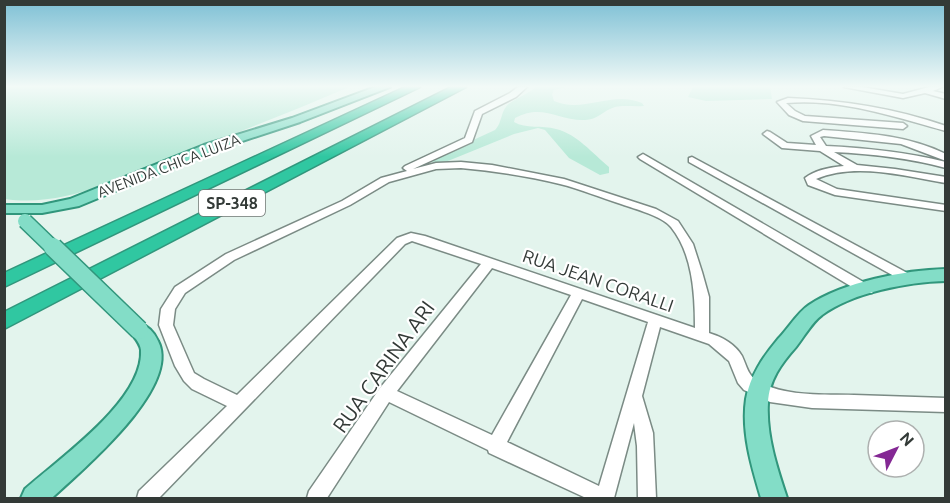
<svg xmlns="http://www.w3.org/2000/svg" width="950" height="503" viewBox="0 0 950 503" font-family="Ubuntu,sans-serif">
<rect width="100%" height="100%" fill="#e3f4ed"/>
<g fill="#b7e9d7">
<path d="M4,87H349C293,111 237,133 180,155C124,176 65,208 5,199Z"/>
<path d="M536,87H566L554,90L552,94L554,101C583,114 612,90 642,103L644,106C634,107 624,105 615,107C604,110 597,120 585,120C558,121 543,103 515,118L514,122C526,129 542,125 556,129C577,134 592,153 609,167V173L600,175L569,158L545,130L538,128L514,134L443,163H433L432,159L495,130C503,122 500,110 510,103C518,97 528,94 536,87Z"/>
<polygon points="693,87 770,87 772,99 706,101 688,97"/>
</g>
<g fill="none" stroke-linecap="round" stroke-linejoin="round">
<defs>
<g id="minor">
<path d="M518,87H527L516,97L482,114L472,142L413,169L436,163L461,162L492,165L564,179L656,209L678,221L693,244L702,272L709,297V333C722,337 735,344 742,356C747,367 748,376 759,382C787,397 823,394 854,395C884,396 915,397 946,398V412L812,408L770,402L744,390L738,383L729,361L709,344L660,327L642,396L653,433L656,498H638L637,446L634,423L614,498H586L489,453L488,450L389,402L327,498H307L309,491L380,388L481,264L412,241L405,244L159,498H137L139,491L227,406L192,389L184,381L175,366L159,325L161,309L175,287L226,254L342,201L381,178L407,171L403,168L405,166L465,138L475,111L510,93ZM461,168C494,171 528,176 560,184C581,189 601,198 621,204C635,209 662,216 671,227C693,254 695,295 695,328L425,236L411,233L397,238L237,395L204,379L194,373L190,364L173,325L175,309L185,293L234,260L350,205L389,182L436,169ZM492,268L571,295L492,435L397,391ZM582,299L648,322L599,486L507,442Z"/>
<polygon points="844,87 862,87 903,94 929,87 942,87 933,91 946,94 946,99 925,93 903,98"/>
<path d="M788,98C842,100 894,108 946,126V131C895,117 840,98 786,103L795,111L805,116L903,123L907,126L903,129L803,121L789,115L777,102Z"/>
<path d="M823,130C865,133 907,135 946,154V161L901,144L824,136L820,137L826,146C866,148 906,152 946,162V168C909,158 872,154 834,152L857,165L895,169L946,177V183C904,176 855,162 816,179L837,189L946,205V211L835,195L808,185L805,178C815,170 831,167 844,166L820,151L782,148L763,134L767,131L770,132L787,143L816,145L811,136Z"/>
<polygon points="643,154 872,287 874,290 872,293 862,293 640,159 638,157"/>
<polygon points="692,157 911,275 913,278 907,282 903,281 689,162 689,158"/>
</g>
<g id="major">
<polygon points="375,87 390,87 300,122 212,151 79,206 42,213 4,213 4,205 42,205 70,199 204,145 292,118"/>
<path d="M946,269V281C908,282 853,292 822,315C812,322 804,337 796,347C781,364 769,380 768,403C766,435 777,468 787,498H761C752,468 741,432 746,399C750,376 763,357 778,339C788,329 797,313 809,305C843,282 905,270 946,269Z"/>
<path d="M139,323C148,326 154,332 158,341C182,387 82,470 52,498H21L25,489C60,458 144,400 141,350C140,342 133,336 129,330L132,325Z"/>
</g>
<g id="highway">
<polygon points="405,87 420,87 4,287 4,273"/>
<polygon points="451,87 466,87 4,329 4,312"/>
</g>
</defs>
<use href="#minor" stroke="#7b8b85" stroke-width="3"/>
<use href="#major" stroke="#31967c" stroke-width="4"/>
<use href="#highway" stroke="#31967c" stroke-width="3"/>
<use href="#minor" fill="#fff" fill-rule="evenodd"/>
<use href="#major" fill="#83ddc7" fill-rule="evenodd"/>
<use href="#highway" fill="#30c7a1" fill-rule="evenodd"/>
<defs>
<polyline id="major-bridge-far1" points="25,221 54,249"/>
<polyline id="major-bridge" points="53,247 139,330"/>
</defs>
<use href="#major-bridge-far1" stroke="#31967c" stroke-width="17" stroke-linecap="butt"/>
<use href="#major-bridge" stroke="#31967c" stroke-width="21" stroke-linecap="butt"/>
<use href="#major-bridge-far1" stroke="#83ddc7" stroke-width="14"/>
<use href="#major-bridge" stroke="#83ddc7" stroke-width="18"/>
</g>
<linearGradient id="sky" x2="0" y2="1"><stop stop-color="#7ec0d5"/><stop offset="0.55" stop-color="#f2faf7"/><stop offset="1" stop-color="#f2faf7" stop-opacity="0"/></linearGradient>
<rect width="950" height="157" fill="url(#sky)"/>
<g text-anchor="middle" stroke-width="4.5" stroke-linejoin="round" paint-order="stroke">
<g font-size="15" fill="#333a37" stroke="#fff">
<text transform="translate(169 166) rotate(-21)" y="5">AVENIDA CHICA LUIZA</text>
</g>
<rect fill="#fff" stroke="#707573" stroke-width="1.5" x="199" y="190" width="66" height="26" rx="4.5"/>
<g font-size="16" font-weight="bold" fill="#333a37">
<text x="232" y="209">SP-348</text>
</g>
<g font-size="18" fill="#333a37" stroke="#fff">
<text transform="translate(598 281) rotate(19)" y="6">RUA JEAN CORALLI</text>
</g>
<g font-size="21" fill="#333a37" stroke="#fff">
<text transform="translate(384 367) rotate(-54)" y="7">RUA CARINA ARI</text>
</g>
</g>
<rect width="950" height="503" fill="none" stroke="#333a37" stroke-width="12"/>
<g transform="translate(896 449) rotate(48)"><circle r="28" fill="#ffffff" stroke="#adb0af" stroke-width="1.5"/>
<path d="M0-4.5L10 22L0 15L-10 22Z" fill="#842894"/>
<text y="-9" font-size="16" font-weight="bold" text-anchor="middle" fill="#333a37">N</text>
</g>
</svg>
